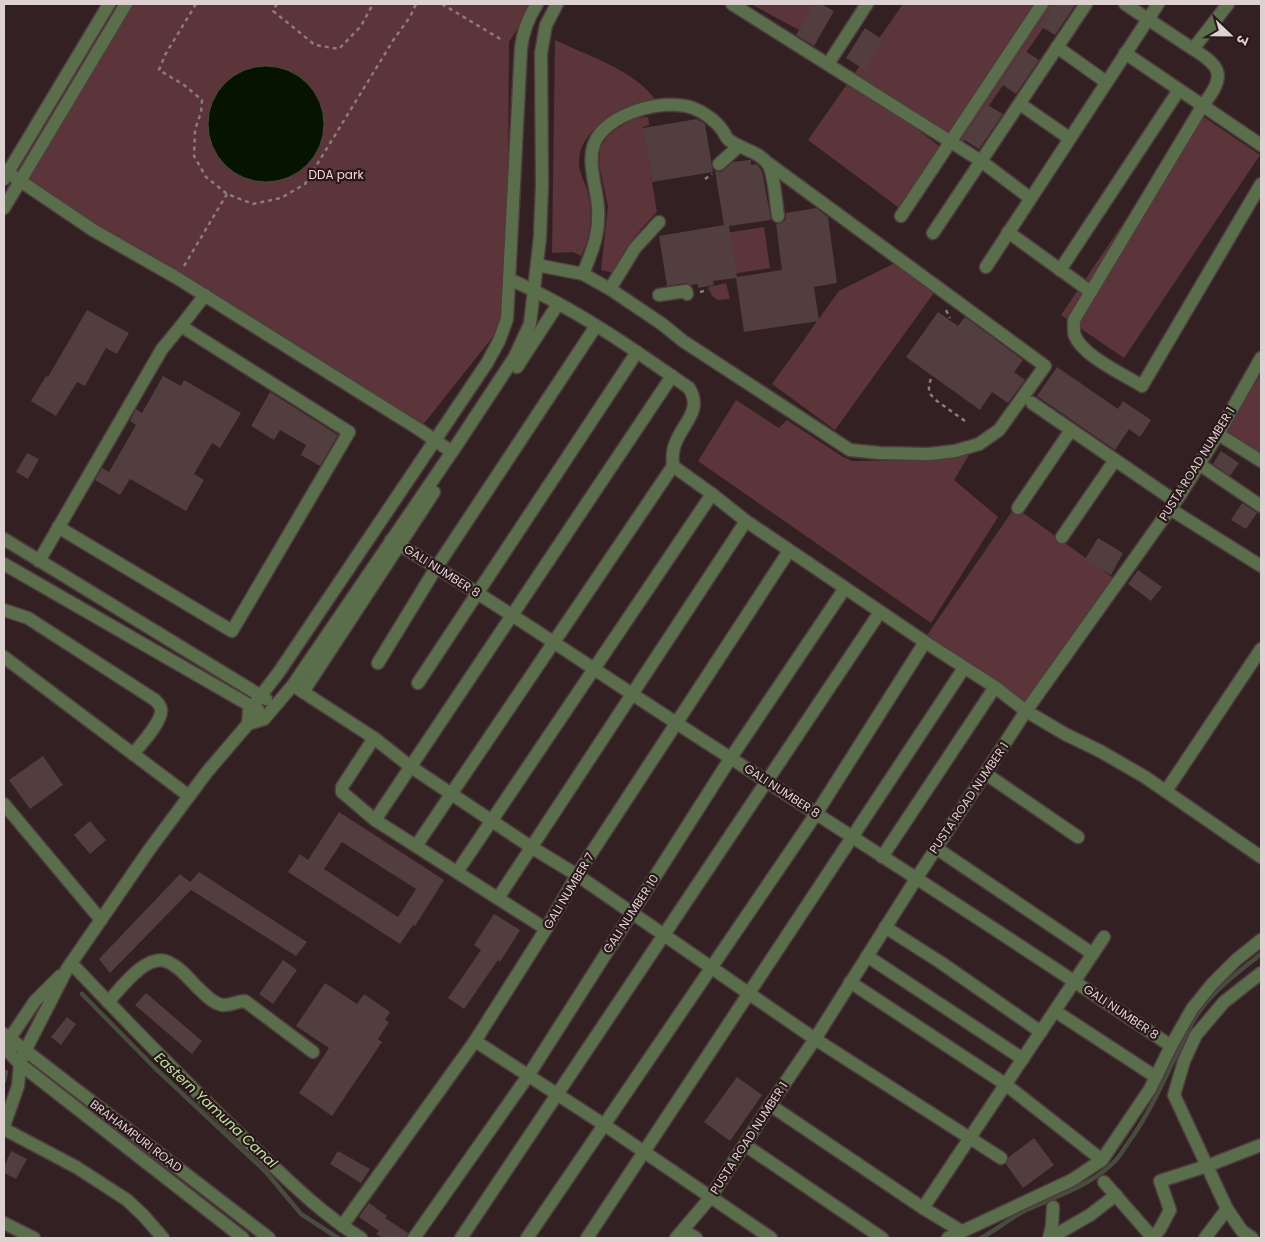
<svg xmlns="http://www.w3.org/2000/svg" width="1265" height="1242" viewBox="0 0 1265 1242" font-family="Poppins,'Noto Sans Devanagari',sans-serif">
<rect width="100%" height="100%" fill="#332022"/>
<g fill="#5b3539">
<polygon points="119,4 534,4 509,42 507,319 422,426 14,180"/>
<polygon points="751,4 815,4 799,30"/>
<polygon points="903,4 1060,4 960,147 858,84 943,149 902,210 808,140"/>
<path d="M555,40C586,55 637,71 656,101C646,102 635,104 626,108C602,119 573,141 580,171C582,178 586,185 588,193C593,214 591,237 581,256L573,252L552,253Z"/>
<polygon points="1198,113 1260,155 1124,358 1061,315"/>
<path d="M648,117L649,125L643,127L657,212C642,228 619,252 614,273L601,270L608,206L599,165L600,148L608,136L615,130L635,118Z"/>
<polygon points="764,227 770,268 732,274 726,233"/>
<polygon points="897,262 936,290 835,430 772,384 839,291"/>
<polygon points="726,283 730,299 718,300 712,296 708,287"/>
<polygon points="1261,375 1261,459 1223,432"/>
<polygon points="736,400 779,428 787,420 843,457 853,461 928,460 970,453 954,480 998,517 931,623 698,461"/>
<polygon points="1015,507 1119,582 1023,710 923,641"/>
</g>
<circle fill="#061300" stroke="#474c3f" cx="266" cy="124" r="58"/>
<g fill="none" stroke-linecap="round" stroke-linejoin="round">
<g stroke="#474c3f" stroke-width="4.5">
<polyline points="82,994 155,1068 266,1172 301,1214 338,1238"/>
<polyline points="4,1081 6,1072"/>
<path d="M981,1238C995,1231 1008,1220 1022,1212C1053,1197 1090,1187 1115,1161C1120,1156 1124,1149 1128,1143C1155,1106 1171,1063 1192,1023C1208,994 1236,974 1261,954"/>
</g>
</g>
<g fill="#523e3f" fill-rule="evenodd">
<polygon points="814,4 821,4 834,11 814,46 796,35"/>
<polygon points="1054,4 1076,4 1055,35 1040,26"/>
<polygon points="865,28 883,40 865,70 846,58"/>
<polygon points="1023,50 1039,60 1016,94 1000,83"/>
<polygon points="986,104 1003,114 979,149 963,139"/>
<polygon points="697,119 705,124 713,172 652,182 643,128"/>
<polygon points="749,160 751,160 751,165 757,164 762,171 771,220 729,226 737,277 782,270 776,224 783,222 786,219 786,213 816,208 828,217 837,283 814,287 819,321 744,332 736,278 713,281 714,285 698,288 698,284 691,285 685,283 667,286 659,236 724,225 715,171 721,172 733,162"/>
<polygon points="87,310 129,333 117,354 106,348 85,386 77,382 56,416 31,401 46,376 48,377"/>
<polygon points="938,312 958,326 965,317 1023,360 1014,372 1025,380 1008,403 992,392 980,410 906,357"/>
<polygon points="1057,367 1118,409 1123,401 1151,420 1140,437 1129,429 1115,450 1037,396"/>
<polygon points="163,376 181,386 184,380 241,413 220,448 212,443 194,474 204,480 186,511 130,479 120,495 95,480 102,468 109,472 136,425 130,421 136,409 142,413"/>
<polygon points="270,392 338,435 320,466 301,455 306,445 280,430 274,440 251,426"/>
<polygon points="1221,451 1239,463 1230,476 1213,464"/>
<polygon points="27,453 39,459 28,479 16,472"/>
<polygon points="1242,503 1257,513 1246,529 1231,520"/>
<polygon points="1098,538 1123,553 1111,575 1085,559"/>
<polygon points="1138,570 1162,587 1151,601 1128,584"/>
<polygon points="43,756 63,785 30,809 9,780"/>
<path d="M339,812L444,880L415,926L413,925L400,944L288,872L300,854L308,860ZM342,842L416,889L398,917L324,869Z"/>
<polygon points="90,821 106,840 90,854 74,835"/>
<polygon points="199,872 307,942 296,956 191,890 110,973 99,959 180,874 190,882"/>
<polygon points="494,914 520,930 500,962 498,960 464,1009 448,998 481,950 474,945"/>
<polygon points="283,960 297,970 273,1004 259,994"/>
<polygon points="325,983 357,1004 364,994 390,1012 385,1020 389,1022 378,1039 382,1042 332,1116 299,1093 329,1048 296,1026"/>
<polygon points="146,993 202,1041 192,1054 135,1005"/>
<polygon points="67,1017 76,1024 61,1045 51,1037"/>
<polygon points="737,1077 762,1095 730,1141 704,1122"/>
<polygon points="1034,1138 1054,1165 1023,1188 1006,1164 1009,1157"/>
<polygon points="11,1151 27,1159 16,1179 4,1173 4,1167"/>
<polygon points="338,1151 370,1169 361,1183 330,1164"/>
<polygon points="369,1203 387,1216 385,1218 408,1233 406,1238 383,1238 376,1234 379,1231 359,1217"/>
</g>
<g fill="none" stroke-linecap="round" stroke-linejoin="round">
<defs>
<g id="minor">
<polyline points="732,4 981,161 1030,198"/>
<polyline points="1125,4 1193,49 1228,4"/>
<polyline points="1057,47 1106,82"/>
<path d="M1193,49C1222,67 1226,76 1203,105L1074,320C1074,325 1073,331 1075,336C1083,356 1123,374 1142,386L1261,184"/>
<polyline points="1125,53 1261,145"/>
<polyline points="828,64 867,4"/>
<polyline points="1020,104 1069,138"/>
<polyline points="719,164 739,146"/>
<polyline points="4,170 93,230 177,278 420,430 452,452"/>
<polyline points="4,179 109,4"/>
<polyline points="4,208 126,4"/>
<polyline points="901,216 1042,4"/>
<polyline points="1008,232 1091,292"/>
<polyline points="933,233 1086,4"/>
<polyline points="537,265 583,274 610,289 662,324 683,341 850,450 880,453 929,454 955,451 979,444 999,430 1045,366 768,163"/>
<polyline points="986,267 1158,4"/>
<polyline points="1060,270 1179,90"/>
<path d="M583,274C592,251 600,234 598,208C597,188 587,164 594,144C605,114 664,97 693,108C704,112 716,121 723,131C725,134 726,138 729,140C740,149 759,151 768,164C774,173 776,203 778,216"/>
<path d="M509,279C573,307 632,348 689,388C703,410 683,423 676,442C672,450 672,457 673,466L712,494L746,521L925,642L995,687L1026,711L1065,734L1100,751L1145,777L1261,857"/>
<polyline points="610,289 635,248 659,222"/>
<polyline points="659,295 686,291 687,294"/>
<polyline points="181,326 205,295"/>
<polyline points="517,367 558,304"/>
<polyline points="1032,403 1175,501"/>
<polyline points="1218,434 1261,461"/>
<polyline points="1199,464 1261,506"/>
<polyline points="1018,508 1071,430"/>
<polyline points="1170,509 1261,566"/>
<polyline points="1062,537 1115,460"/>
<polyline points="4,539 266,699"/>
<path d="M391,540C506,608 616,685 729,757C876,853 1025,947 1171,1046"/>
<polyline points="39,561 162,349 181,326 349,432 232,631 58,527"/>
<polyline points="4,564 258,710"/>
<path d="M4,610L28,618L155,700C158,703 161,706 161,710C162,722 141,744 133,754"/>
<polyline points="4,657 189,796"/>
<polyline points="378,663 436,568 596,326"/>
<polyline points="418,683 637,352"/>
<polyline points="297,688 374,738 342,787 342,792 375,820 546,929"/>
<polyline points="303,692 434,492"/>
<path d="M248,724L249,711L279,672L487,363L499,341L507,319L521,48C523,31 528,18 537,4"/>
<polyline points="374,738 411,767 531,847 577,875 815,1039 1001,1158"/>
<polyline points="986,774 1078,837"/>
<polyline points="1166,791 1261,649"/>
<polyline points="4,804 101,920"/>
<polyline points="375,820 672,376"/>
<polyline points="416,846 673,466"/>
<polyline points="936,848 1093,954"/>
<polyline points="882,857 995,687"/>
<polyline points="457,872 712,494"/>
<polyline points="498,898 746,521"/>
<polyline points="885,927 940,962 1041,1032"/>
<polyline points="867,956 1023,1059"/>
<path d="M71,963C130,1025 189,1086 251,1145C286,1178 320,1213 361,1238"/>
<polyline points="850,982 1005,1084 1102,1160"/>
<path d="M108,1002C121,988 147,952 168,962C180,967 189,979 197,987C205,994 212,1003 222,1005C231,1006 237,1001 245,1001L313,1052"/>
<polyline points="1055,1011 1156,1077"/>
<polyline points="4,1034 269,1238"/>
<polyline points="475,1041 603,1124 771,1238"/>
<polyline points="6,1044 35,1001 60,976"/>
<polyline points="4,1047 20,1064 243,1238"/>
<polyline points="770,1105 923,1208 961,1231"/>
<polyline points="4,1126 18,1086 20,1064 25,1051 67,969 149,850 207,772 248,724 264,719 293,685 458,443 514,358 530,324 540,237 542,185 541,53 546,25 557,4"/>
<polyline points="4,1129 76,1167 127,1200 143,1215 163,1238"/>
<polyline points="745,1145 882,1238"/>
<polyline points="1104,1182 1153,1238"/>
<polyline points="923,1208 1104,937"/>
<polyline points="4,1223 34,1238"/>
<polyline points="342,1226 475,1041 546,929 577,875 789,551"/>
<polyline points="683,1230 696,1238"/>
<polyline points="414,1238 528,1076 730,759 845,588"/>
<polyline points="461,1238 880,612"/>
<polyline points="527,1238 816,814 925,642"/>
<polyline points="587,1238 964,668"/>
<polyline points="676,1238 710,1198 770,1105 815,1039 916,879 1026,711 1180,495 1218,434 1261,358"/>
<polyline points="948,1238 1072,1180 1102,1160 1150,1089 1171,1046 1192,1009 1213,983 1236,960 1261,940"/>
<polyline points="1049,1238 1052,1226 1053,1207"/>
<polyline points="1050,1238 1090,1215 1116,1195"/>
<polyline points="1152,1238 1160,1229 1170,1210 1160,1181 1207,1166 1261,1145"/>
<polyline points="1205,1238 1227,1209"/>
<polyline points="1252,1238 1242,1231 1227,1209 1174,1095 1184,1061 1196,1035 1224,1002 1261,973"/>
</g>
</defs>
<use href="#minor" stroke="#4e3c3e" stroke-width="15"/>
<g stroke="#8b7b7c" stroke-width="2.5" stroke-dasharray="4 4" stroke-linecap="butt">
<polyline points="196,4 165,55 159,70 184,85 202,100 201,112 195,130 194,156 206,177 227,194 253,204 281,198 305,184 394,39 410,17 416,4"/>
<polyline points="277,4 273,11 315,45 339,49 361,26 373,4"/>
<polyline points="442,4 502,40"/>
<polyline points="705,179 712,174"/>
<polyline points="184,266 227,194"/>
<polyline points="700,292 708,290"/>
<polyline points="946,310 950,318"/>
<polyline points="931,379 929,384 929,393 937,401 965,421"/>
</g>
<use href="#minor" stroke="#5a6e4c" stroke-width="12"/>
</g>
<g text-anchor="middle" stroke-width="4.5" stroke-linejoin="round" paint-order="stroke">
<g font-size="12" fill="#f8d5d8" stroke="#291719">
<text x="336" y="179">DDA park</text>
</g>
<g font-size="12" fill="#ded1d2" stroke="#291719">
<text transform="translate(1197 464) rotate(-58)" y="4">PUSTA ROAD NUMBER 1</text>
<text transform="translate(442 571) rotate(32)" y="4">GALI NUMBER 8</text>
<text transform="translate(782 791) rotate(33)" y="4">GALI NUMBER 8</text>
<text transform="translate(969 798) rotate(-56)" y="4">PUSTA ROAD NUMBER 1</text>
<text transform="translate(569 891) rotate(-59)" y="4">GALI NUMBER 7</text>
<text transform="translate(631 914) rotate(-57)" y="4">GALI NUMBER 10</text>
<text transform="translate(1121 1012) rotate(34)" y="4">GALI NUMBER 8</text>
<text transform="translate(136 1136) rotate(37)" y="4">BRAHAMPURI ROAD</text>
<text transform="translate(749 1138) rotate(-57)" y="4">PUSTA ROAD NUMBER 1</text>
</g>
<g font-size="14" font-style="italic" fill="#bde4a1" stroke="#291719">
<text transform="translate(216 1110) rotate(43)" y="5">Eastern Yamuna Canal</text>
</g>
</g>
<rect width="1265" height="1242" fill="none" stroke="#ded1d2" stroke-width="10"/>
<g transform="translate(1230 35) rotate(112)" stroke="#291719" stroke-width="4" paint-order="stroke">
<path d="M0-4L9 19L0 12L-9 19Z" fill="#ded1d2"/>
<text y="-8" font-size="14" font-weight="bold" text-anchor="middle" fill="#ded1d2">उ</text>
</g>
</svg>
